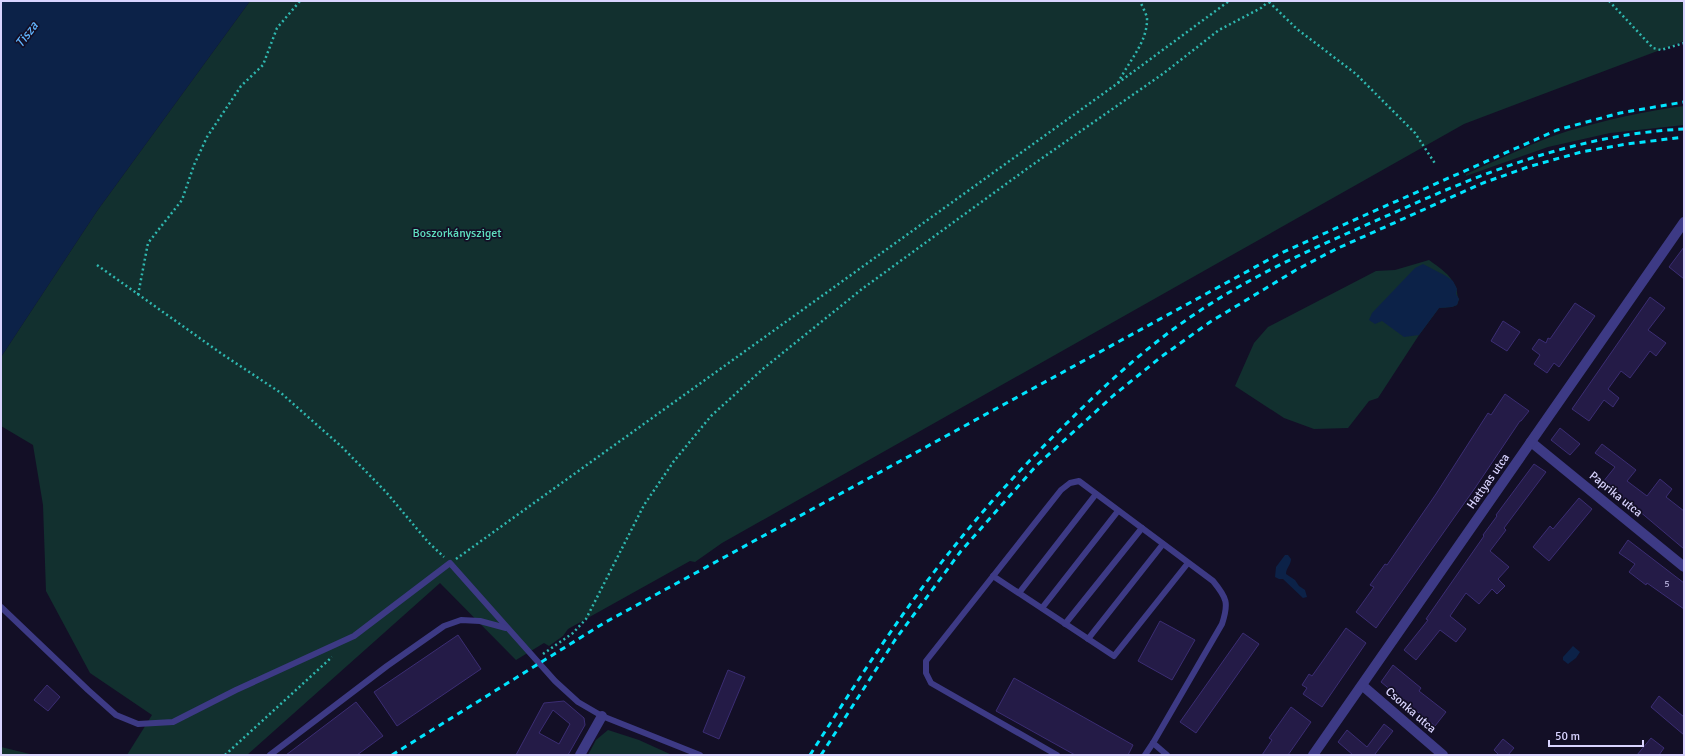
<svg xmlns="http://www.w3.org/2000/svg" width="1685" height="756" viewBox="0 0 1685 756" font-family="Signika,sans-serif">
<rect width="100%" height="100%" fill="#130f26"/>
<g fill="#12302f">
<polygon points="250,1 1684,1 1684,41 1464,124 722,543 695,562 690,561 568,629 563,636 549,646 544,643 516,660 440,583 247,755 127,755 152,715 90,673 46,591 43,505 33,445 1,426 1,357 97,211"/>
<path d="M1684,106V125L1610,133L1548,147L1466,176V174C1500,159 1533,142 1568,131C1606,120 1645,111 1684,106Z"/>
<path d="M1429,260C1440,268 1450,274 1456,287C1458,291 1456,294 1459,299L1457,305L1452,307L1439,308L1419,335L1378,398L1369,401L1348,428L1314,429L1284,418L1235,386L1254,343L1268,327L1376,271L1395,270Z"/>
<polygon points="608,730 639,740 672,755 588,755 596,740"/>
<polygon points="1,747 34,755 1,755"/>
</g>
<g fill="#0c2248">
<polygon points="1,1 250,1 97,211 1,357"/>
<polygon points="1423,264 1446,276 1453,281 1457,289 1456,294 1459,299 1457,305 1452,307 1439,308 1419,335 1404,337 1382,321 1375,324 1369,320 1372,313 1415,268"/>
<path d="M1285,555H1288L1291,559C1291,565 1286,568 1286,574L1295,580L1299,586L1305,590L1307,597L1303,598L1283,579H1279L1275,577L1276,567Z"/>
<polygon points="1573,646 1580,652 1576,658 1568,664 1563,660 1563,657"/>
</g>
<g fill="#241b47" stroke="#3b2d73" fill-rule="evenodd">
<polygon points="1684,247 1684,279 1669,267"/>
<polygon points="1650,297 1665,308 1648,330 1666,343 1656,356 1650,351 1630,378 1621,371 1608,389 1619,398 1613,407 1604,400 1589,421 1572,409"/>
<polygon points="1575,303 1595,316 1559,367 1554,363 1547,373 1534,364 1540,355 1532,349 1539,339 1546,343 1548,338 1550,339"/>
<polygon points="1503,321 1520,332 1507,351 1491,341"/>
<polygon points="1505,394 1529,411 1521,421 1520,421 1475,488 1376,628 1356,612 1374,587 1370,585 1385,564 1387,565 1436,494 1488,413 1491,415"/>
<polygon points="1560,428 1580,444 1570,455 1551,440"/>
<polygon points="1602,444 1636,470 1627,481 1647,496 1660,479 1672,489 1666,497 1684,511 1684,549 1632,505 1603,482 1615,467 1595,453"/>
<polygon points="1534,464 1546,472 1504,528 1506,530 1490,551 1509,567 1498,579 1505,586 1497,594 1492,589 1479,604 1466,593 1450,616 1466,629 1456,642 1440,630 1416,660 1404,650 1428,620 1426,619 1484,536 1483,535 1497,516 1496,515"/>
<polygon points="1579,498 1592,509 1549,561 1533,547 1550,526 1553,529"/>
<polygon points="1628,540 1684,583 1684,609 1647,583 1646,585 1629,572 1635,564 1619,553"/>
<polygon points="1160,621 1195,640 1172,680 1138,661"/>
<polygon points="1346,628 1366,643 1322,707 1303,694 1307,688 1302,685 1309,674 1312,676"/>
<polygon points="1243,633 1259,644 1196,733 1180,722"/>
<polygon points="458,635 481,669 397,726 374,692"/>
<polygon points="1393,665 1421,688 1419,691 1446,712 1435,726 1381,682"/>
<polygon points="728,670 745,677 719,739 703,732"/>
<polygon points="1014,678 1133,745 1128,755 1075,755 996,711"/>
<polygon points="47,685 60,697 48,711 34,700"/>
<polygon points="1659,696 1684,717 1684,735 1651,707"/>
<path d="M564,701L584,718L585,725L568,755H516L544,703ZM553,710L570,724L559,744L539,733Z"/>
<polygon points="356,702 383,736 357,755 286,755"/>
<polygon points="1291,707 1311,722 1288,755 1262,755 1272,740 1269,738"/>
<polygon points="1384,724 1393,731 1375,754 1377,755 1353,755 1338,742 1347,730 1367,747"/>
<polygon points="1651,738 1664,748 1659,755 1637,755"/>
<polygon points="1503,739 1514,748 1508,755 1499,755 1494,750"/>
</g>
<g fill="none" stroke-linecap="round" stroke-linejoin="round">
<g stroke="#2fb8b0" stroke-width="2.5" stroke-dasharray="2 3" stroke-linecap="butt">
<polyline points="1609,1 1653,48 1661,50 1684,43"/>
<polyline points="1269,2 1297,29 1356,74 1415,133 1436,165"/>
<path d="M1118,83C1128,62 1148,42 1147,18C1146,13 1142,6 1140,1"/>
<polyline points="97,265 222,354 281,393 342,447 386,492 428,542 444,557"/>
<polyline points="138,295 148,243 182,200 194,165 207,137 241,86 263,65 277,28 300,1"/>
<polyline points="456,559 1118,83 1229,1"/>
<polyline points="543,654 573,633 586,619 644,505 674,461 711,416 764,368 862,289 1028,168 1164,73 1219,30 1261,8 1269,1"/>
<polyline points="225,755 332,657"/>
</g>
<g stroke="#3d3a85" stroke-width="6">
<polyline points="993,576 1114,656 1188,563"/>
<polyline points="1019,593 1096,494"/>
<polyline points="1,607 88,690 116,715 138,724 173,722 236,690 354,636 450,563 555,681 578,702 602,716 700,755"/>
<polyline points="1042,608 1118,511"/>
<polyline points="1065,624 1142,528"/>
<polyline points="1088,639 1163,544"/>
<polyline points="270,755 387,666 444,626 461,620 480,621 506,628"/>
<path d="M1057,755L931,683L926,673V661L1061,490L1070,483L1079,481L1213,581C1227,598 1229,603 1222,624L1153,743L1167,755"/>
<polyline points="1145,755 1153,743"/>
</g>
<g stroke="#3d3a85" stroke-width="10">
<polyline points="1531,442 1684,567"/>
<polyline points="1363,686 1443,755"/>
<polyline points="580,755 602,716"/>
<polyline points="1313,755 1684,222"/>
</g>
<g stroke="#00e5ff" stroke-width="3" stroke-dasharray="6 5" stroke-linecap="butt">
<polyline points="392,755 604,623 1279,254 1363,216 1557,130 1620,113 1684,102"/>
<path d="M810,755C856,683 903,609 957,543C992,499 1031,458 1071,419C1109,381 1150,344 1195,314C1258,271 1330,241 1400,210C1491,169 1583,134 1684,129"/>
<polyline points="821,755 895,640 961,551 1036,466 1114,395 1161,357 1210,322 1296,270 1336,249 1483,183 1528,167 1581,152 1627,144 1684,137"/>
</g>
</g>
<g text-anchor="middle" stroke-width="3.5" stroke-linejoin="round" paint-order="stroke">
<g font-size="10" fill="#aca6d1">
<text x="1667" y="587">5</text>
</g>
<g font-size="12" fill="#5fe0c0" stroke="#130f26">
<text x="457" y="237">Boszorkánysziget</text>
</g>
<g font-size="12" fill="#d9d4ff" stroke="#130f26">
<text transform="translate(1488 481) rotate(-55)" y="4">Hattyas utca</text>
<text transform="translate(1616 494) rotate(39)" y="4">Paprika utca</text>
<text transform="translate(1411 710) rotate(41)" y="4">Csonka utca</text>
</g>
<g font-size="13" font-style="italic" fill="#62b6ff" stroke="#130f26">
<text transform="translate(26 34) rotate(-53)" y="5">Tisza</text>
</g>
</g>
<rect width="1685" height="756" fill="none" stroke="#d9d4ff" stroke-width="4"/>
<path d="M1549 740v6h94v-6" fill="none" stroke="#d9d4ff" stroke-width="2"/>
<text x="1555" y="740" font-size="12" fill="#d9d4ff" stroke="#130f26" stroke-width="3" paint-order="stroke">50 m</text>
</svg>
